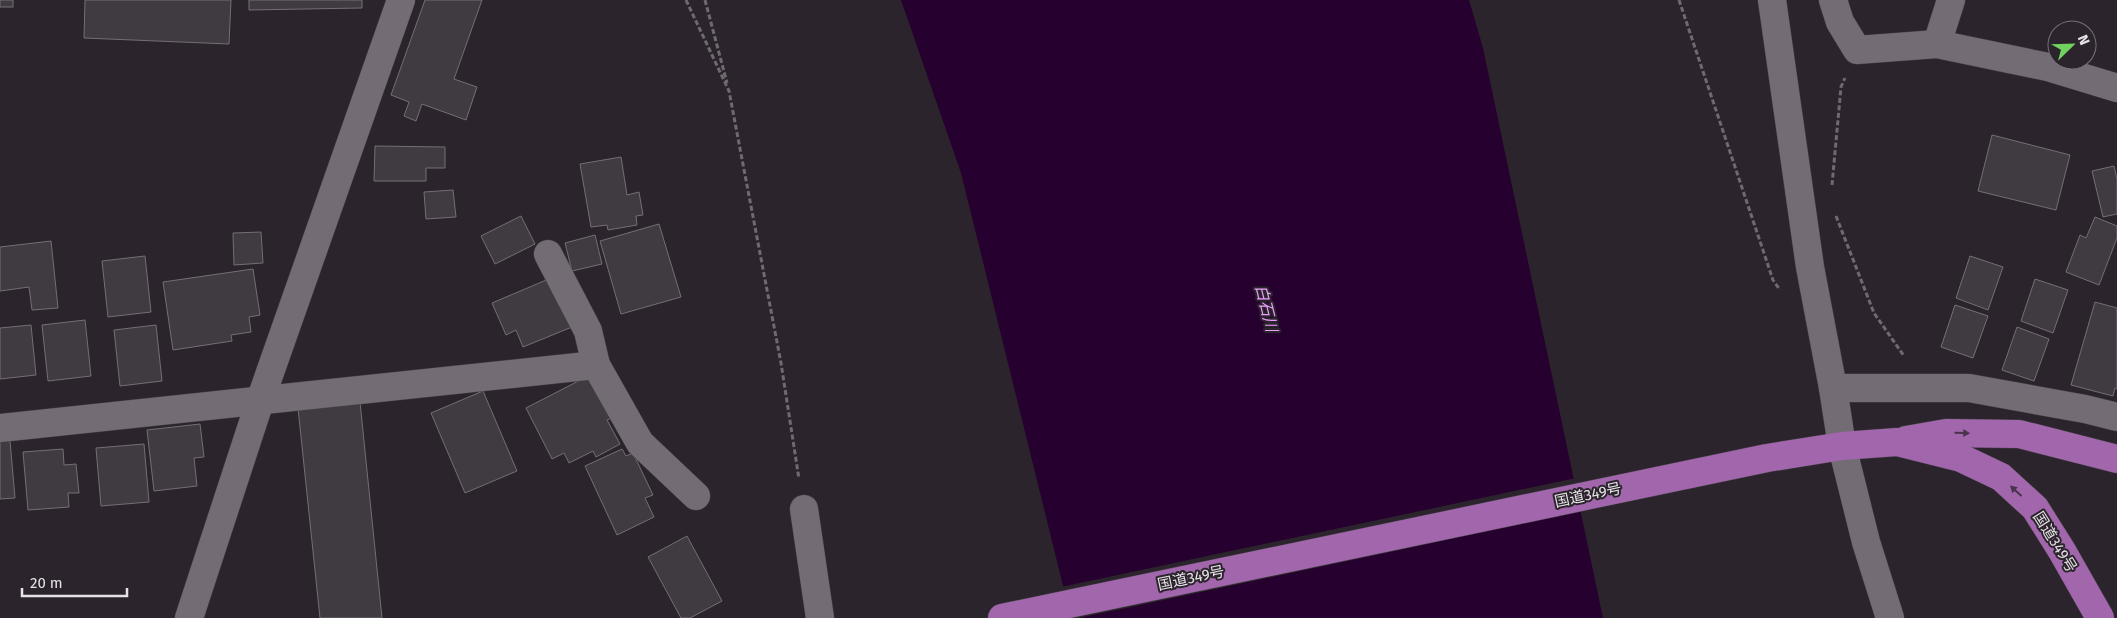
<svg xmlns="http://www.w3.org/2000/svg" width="2117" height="618" viewBox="0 0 2117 618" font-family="'Fira Sans','Noto Sans JP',sans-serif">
<rect width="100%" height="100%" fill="#2b242c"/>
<polygon fill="#26002e" points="901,0 1469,0 1483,48 1603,618 1071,618 961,173"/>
<polygon fill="#2b242c" points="1576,478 1583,511 1079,618 1068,618 1061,587"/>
<g fill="#403a41" stroke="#756e76">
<rect x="0" y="0" width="13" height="7"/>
<polygon points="85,0 231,0 229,44 84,38"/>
<polygon points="249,0 362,0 362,8 249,10"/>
<polygon points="425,0 482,0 454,79 477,87 466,120 422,104 416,121 404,116 409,102 391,95"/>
<polygon points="1992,135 2070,155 2056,210 1978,191"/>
<polygon points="375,146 445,147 445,168 426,168 426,181 374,181"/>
<polygon points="621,157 627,195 639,192 643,215 636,216 637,225 608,230 607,225 591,227 580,164"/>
<polygon points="2114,166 2117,179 2117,214 2103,217 2092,171"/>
<polygon points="453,190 456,217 426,219 424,192"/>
<polygon points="521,216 535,244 495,264 481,236"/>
<polygon points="2095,217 2117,226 2117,238 2099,285 2066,272 2080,235 2086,238"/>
<polygon points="659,224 681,297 621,314 600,241"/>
<polygon points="261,232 263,263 234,265 233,233"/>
<polygon points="595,235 602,264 572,271 565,243"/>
<polygon points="51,241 58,308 32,310 29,287 0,291 0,247"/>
<polygon points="145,256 151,312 108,317 102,261"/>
<polygon points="1970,256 2003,267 1988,310 1956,298"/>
<polygon points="253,269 260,315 249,317 251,332 231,335 232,341 173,350 163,282"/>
<polygon points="551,278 572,327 523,347 516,330 506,335 492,303"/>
<polygon points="2035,279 2068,290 2053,333 2021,321"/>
<polygon points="2095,302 2117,308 2117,389 2115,388 2113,396 2071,385"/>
<polygon points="1955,305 1988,316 1973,358 1941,347"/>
<polygon points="85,320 91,376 48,381 42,325"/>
<polygon points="31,325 36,375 0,379 0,328"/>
<polygon points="156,325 162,381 120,386 114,330"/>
<polygon points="2017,327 2049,339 2034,381 2002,370"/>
<polygon points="590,375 612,418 607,420 620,444 596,457 593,451 569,463 564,453 552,459 526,408"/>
<polygon points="483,391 517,471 465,493 431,413"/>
<polygon points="360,402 382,618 320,618 298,408"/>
<polygon points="200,424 204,457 194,458 197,486 154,491 147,430"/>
<polygon points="0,441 10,441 15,498 0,499"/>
<polygon points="144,444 149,502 101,506 96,448"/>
<polygon points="63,449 64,465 76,464 79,493 68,493 69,507 28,510 23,452"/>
<polygon points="622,449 626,456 633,453 653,495 645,498 654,517 617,535 585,466"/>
<polygon points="687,536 722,601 690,618 681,618 648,557"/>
</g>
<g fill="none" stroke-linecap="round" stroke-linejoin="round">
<defs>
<g id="minor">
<polyline points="1772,0 1810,267 1833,388 1842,446 1866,542 1890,618"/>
<polyline points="1833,0 1840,22 1857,50 1937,44 2048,67 2117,88"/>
<polyline points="1937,44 1951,0"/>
<polyline points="548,254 588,331 596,365"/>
<polyline points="1833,388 1969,388 2085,409 2117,417"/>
<polyline points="0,428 596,365 640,443 696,496"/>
<polyline points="804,509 820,618"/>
</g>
<polyline id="tertiary" points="189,618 260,401 401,0"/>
<g id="trunk">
<polyline points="1906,440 1946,433 2019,434 2117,459"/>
<polyline points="1002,618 1767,458 1842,446 1897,442 1961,458 2001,477 2035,508 2062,551 2100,618"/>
</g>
</defs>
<use href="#minor" stroke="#464147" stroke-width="29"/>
<use href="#tertiary" stroke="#464147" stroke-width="29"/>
<use href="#trunk" stroke="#464147" stroke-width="29"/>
<g stroke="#6f6970" stroke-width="3" stroke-dasharray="5 2.5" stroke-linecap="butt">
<polyline points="686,0 729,91 781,363 799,479"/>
<polyline points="705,0 727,83"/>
<polyline points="1679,0 1773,280 1780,290"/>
<polyline points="1832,185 1841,87 1845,78"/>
<polyline points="1836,216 1874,313 1904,356"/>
</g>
<use href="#minor" stroke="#746c75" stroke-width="28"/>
<use href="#tertiary" stroke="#746c75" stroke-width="28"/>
<use href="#trunk" stroke="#a266ad" stroke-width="28"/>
</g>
<defs><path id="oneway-solid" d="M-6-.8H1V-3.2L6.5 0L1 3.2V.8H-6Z" transform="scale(1.25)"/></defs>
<g fill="#49344c">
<use href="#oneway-solid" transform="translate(1962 433) rotate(1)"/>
<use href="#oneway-solid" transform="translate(2016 491) rotate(-138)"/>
</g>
<g text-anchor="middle" stroke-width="4" stroke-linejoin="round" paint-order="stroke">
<g font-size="15" fill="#e6e2e7" stroke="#2b242c">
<text transform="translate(1588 495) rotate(-12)" y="5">国道349号</text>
<text transform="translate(2055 542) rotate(58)" y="5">国道349号</text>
<text transform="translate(1191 578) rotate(-12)" y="5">国道349号</text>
</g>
<g font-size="16" font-style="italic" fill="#eb9efb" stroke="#2b242c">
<text transform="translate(1267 308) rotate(76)" y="6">白石川</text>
</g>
</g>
<g transform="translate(2072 45) rotate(67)"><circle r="24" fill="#2b242c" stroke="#767077"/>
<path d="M0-4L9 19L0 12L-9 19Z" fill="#71d35e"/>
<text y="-8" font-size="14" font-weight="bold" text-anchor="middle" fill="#e6e2e7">N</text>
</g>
<path d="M22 588v8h105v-8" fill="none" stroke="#e6e2e7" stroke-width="2.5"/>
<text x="30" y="588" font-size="15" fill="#e6e2e7" stroke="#2b242c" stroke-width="4" paint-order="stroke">20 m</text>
</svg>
